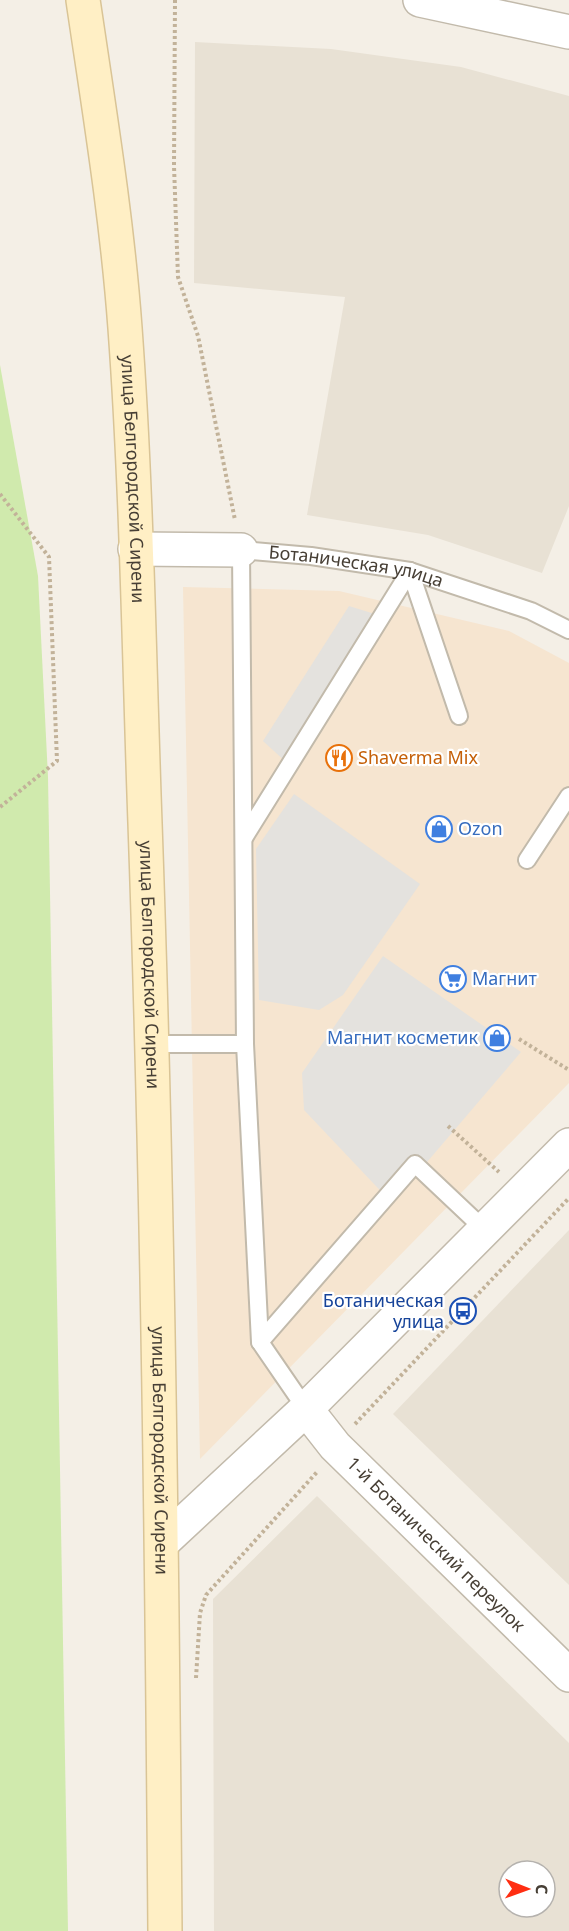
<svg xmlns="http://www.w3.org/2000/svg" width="569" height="1931" viewBox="0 0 569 1931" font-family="'Noto Sans',sans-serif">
<rect width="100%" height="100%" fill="#f4efe6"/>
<g fill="#e8e1d4" fill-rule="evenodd">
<polygon points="195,42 331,49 461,67 569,96 569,506 542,573 428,535 307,515 345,297 194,283"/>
<polygon points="569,1230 569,1585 393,1414"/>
<path d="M317,1496L569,1743V1931H214L213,1599ZM509,1871H545V1907H509Z"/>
</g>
<polygon fill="#f6e5d0" points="183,587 339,591 509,631 569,663 569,1083 200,1459"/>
<polygon fill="#d0eaad" points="0,365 38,576 48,777 68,1931 0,1931"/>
<g fill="#e4e2de">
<polygon points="349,606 378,615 286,762 263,741"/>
<polygon points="294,794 420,884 343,995 319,1010 259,1000 256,849"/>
<polygon points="383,956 521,1052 392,1203 304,1110 302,1073"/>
</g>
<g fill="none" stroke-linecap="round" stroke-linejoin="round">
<defs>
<g id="service">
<polyline points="410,571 459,716"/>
<polyline points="244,838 410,571"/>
<polyline points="527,860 569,796"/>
<polyline points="153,1044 245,1044"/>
<polyline points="260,1342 415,1164 486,1231"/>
<path id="s1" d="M306,1409L260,1342L245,1044L241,550L311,556L410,571L531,611L569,630"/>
</g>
<g id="minor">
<polyline points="420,0 569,32"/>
<polyline points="135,549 241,550"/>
<path id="s2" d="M306,1409L335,1446L569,1675"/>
<polyline points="162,1543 306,1409 569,1145"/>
</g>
<g id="secondary">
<path id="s3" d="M83,0C99,109 117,218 125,328C137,492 139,658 145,823C158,1192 162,1562 165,1931"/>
</g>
</defs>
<use href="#service" stroke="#c2baab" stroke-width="20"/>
<use href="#minor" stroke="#c2baab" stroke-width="36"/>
<use href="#secondary" stroke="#d9c496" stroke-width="36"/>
<g stroke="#c2b299" stroke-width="4" stroke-dasharray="3 3" stroke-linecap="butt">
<polyline points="175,0 174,166 178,277 198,336 235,520"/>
<polyline points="0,494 49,557 57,761 0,807"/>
<polyline points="519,1039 569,1070"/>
<polyline points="448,1126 499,1172"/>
<polyline points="355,1424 569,1198"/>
<polyline points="196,1678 200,1613 206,1595 317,1472"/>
</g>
<use href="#service" stroke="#fff" stroke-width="16"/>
<use href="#minor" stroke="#fff" stroke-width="33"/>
<use href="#secondary" stroke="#ffefc5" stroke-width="33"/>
</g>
<defs>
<symbol id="restaurant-ring" viewBox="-11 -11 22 22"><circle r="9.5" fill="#fff" stroke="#e8710a" stroke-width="1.5"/><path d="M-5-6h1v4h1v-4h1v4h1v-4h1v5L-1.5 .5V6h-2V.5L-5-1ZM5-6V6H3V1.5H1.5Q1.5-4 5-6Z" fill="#e8710a"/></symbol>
<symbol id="shop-ring" viewBox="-11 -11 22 22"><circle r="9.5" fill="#fff" stroke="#3f7fe0" stroke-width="1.5"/><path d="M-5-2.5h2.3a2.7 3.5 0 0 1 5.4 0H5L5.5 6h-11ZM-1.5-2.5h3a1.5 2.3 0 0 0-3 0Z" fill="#3f7fe0"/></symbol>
<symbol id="supermarket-ring" viewBox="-11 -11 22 22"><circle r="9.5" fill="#fff" stroke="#3f7fe0" stroke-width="1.5"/><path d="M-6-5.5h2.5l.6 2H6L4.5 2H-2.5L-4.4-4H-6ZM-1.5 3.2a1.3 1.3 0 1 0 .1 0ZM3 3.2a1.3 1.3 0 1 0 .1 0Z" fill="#3f7fe0"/></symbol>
<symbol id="bus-ring" viewBox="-11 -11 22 22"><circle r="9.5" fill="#fff" stroke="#1a4fb4" stroke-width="1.5"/><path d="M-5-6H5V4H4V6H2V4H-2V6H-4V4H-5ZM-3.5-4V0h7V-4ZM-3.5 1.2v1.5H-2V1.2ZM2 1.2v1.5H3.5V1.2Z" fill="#1a4fb4"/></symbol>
</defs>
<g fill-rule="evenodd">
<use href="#restaurant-ring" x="324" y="743" width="30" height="30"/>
<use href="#shop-ring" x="424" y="814" width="30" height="30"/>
<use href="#supermarket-ring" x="438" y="964" width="30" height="30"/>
<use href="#shop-ring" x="482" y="1023" width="30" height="30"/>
<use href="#bus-ring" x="448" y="1296" width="30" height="30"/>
</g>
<g text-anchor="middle" stroke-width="4.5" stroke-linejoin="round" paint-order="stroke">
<g font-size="18" fill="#473f35" stroke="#fff">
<text dy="6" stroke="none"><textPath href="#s3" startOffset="482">улица Белгородской Сирени</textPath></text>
<text dy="6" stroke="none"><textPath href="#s1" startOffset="990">Ботаническая улица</textPath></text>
<text dy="6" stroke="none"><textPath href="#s3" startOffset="968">улица Белгородской Сирени</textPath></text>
<text dy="6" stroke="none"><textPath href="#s3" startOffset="1454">улица Белгородской Сирени</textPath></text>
<text dy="6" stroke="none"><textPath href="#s2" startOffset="188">1-й Ботанический переулок</textPath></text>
</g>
<g font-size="18" fill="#c56008" stroke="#fff" text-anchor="start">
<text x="358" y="764">Shaverma Mix</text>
</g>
<g font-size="18" fill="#366cbe" stroke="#fff" text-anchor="start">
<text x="458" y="835">Ozon</text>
<text x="472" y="985">Магнит</text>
<text x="478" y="1044" text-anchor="end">Магнит косметик</text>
</g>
<g font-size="18" fill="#164399" stroke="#fff" text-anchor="end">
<text x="444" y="1307">Ботаническая<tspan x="444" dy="21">улица</tspan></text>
</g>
</g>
<g transform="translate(527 1889) rotate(91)"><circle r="28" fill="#ffffff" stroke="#b5b2ae" stroke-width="1.5"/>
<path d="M0-4.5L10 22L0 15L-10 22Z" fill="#ff2e12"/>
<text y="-9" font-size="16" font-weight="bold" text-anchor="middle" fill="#473f35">С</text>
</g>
</svg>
